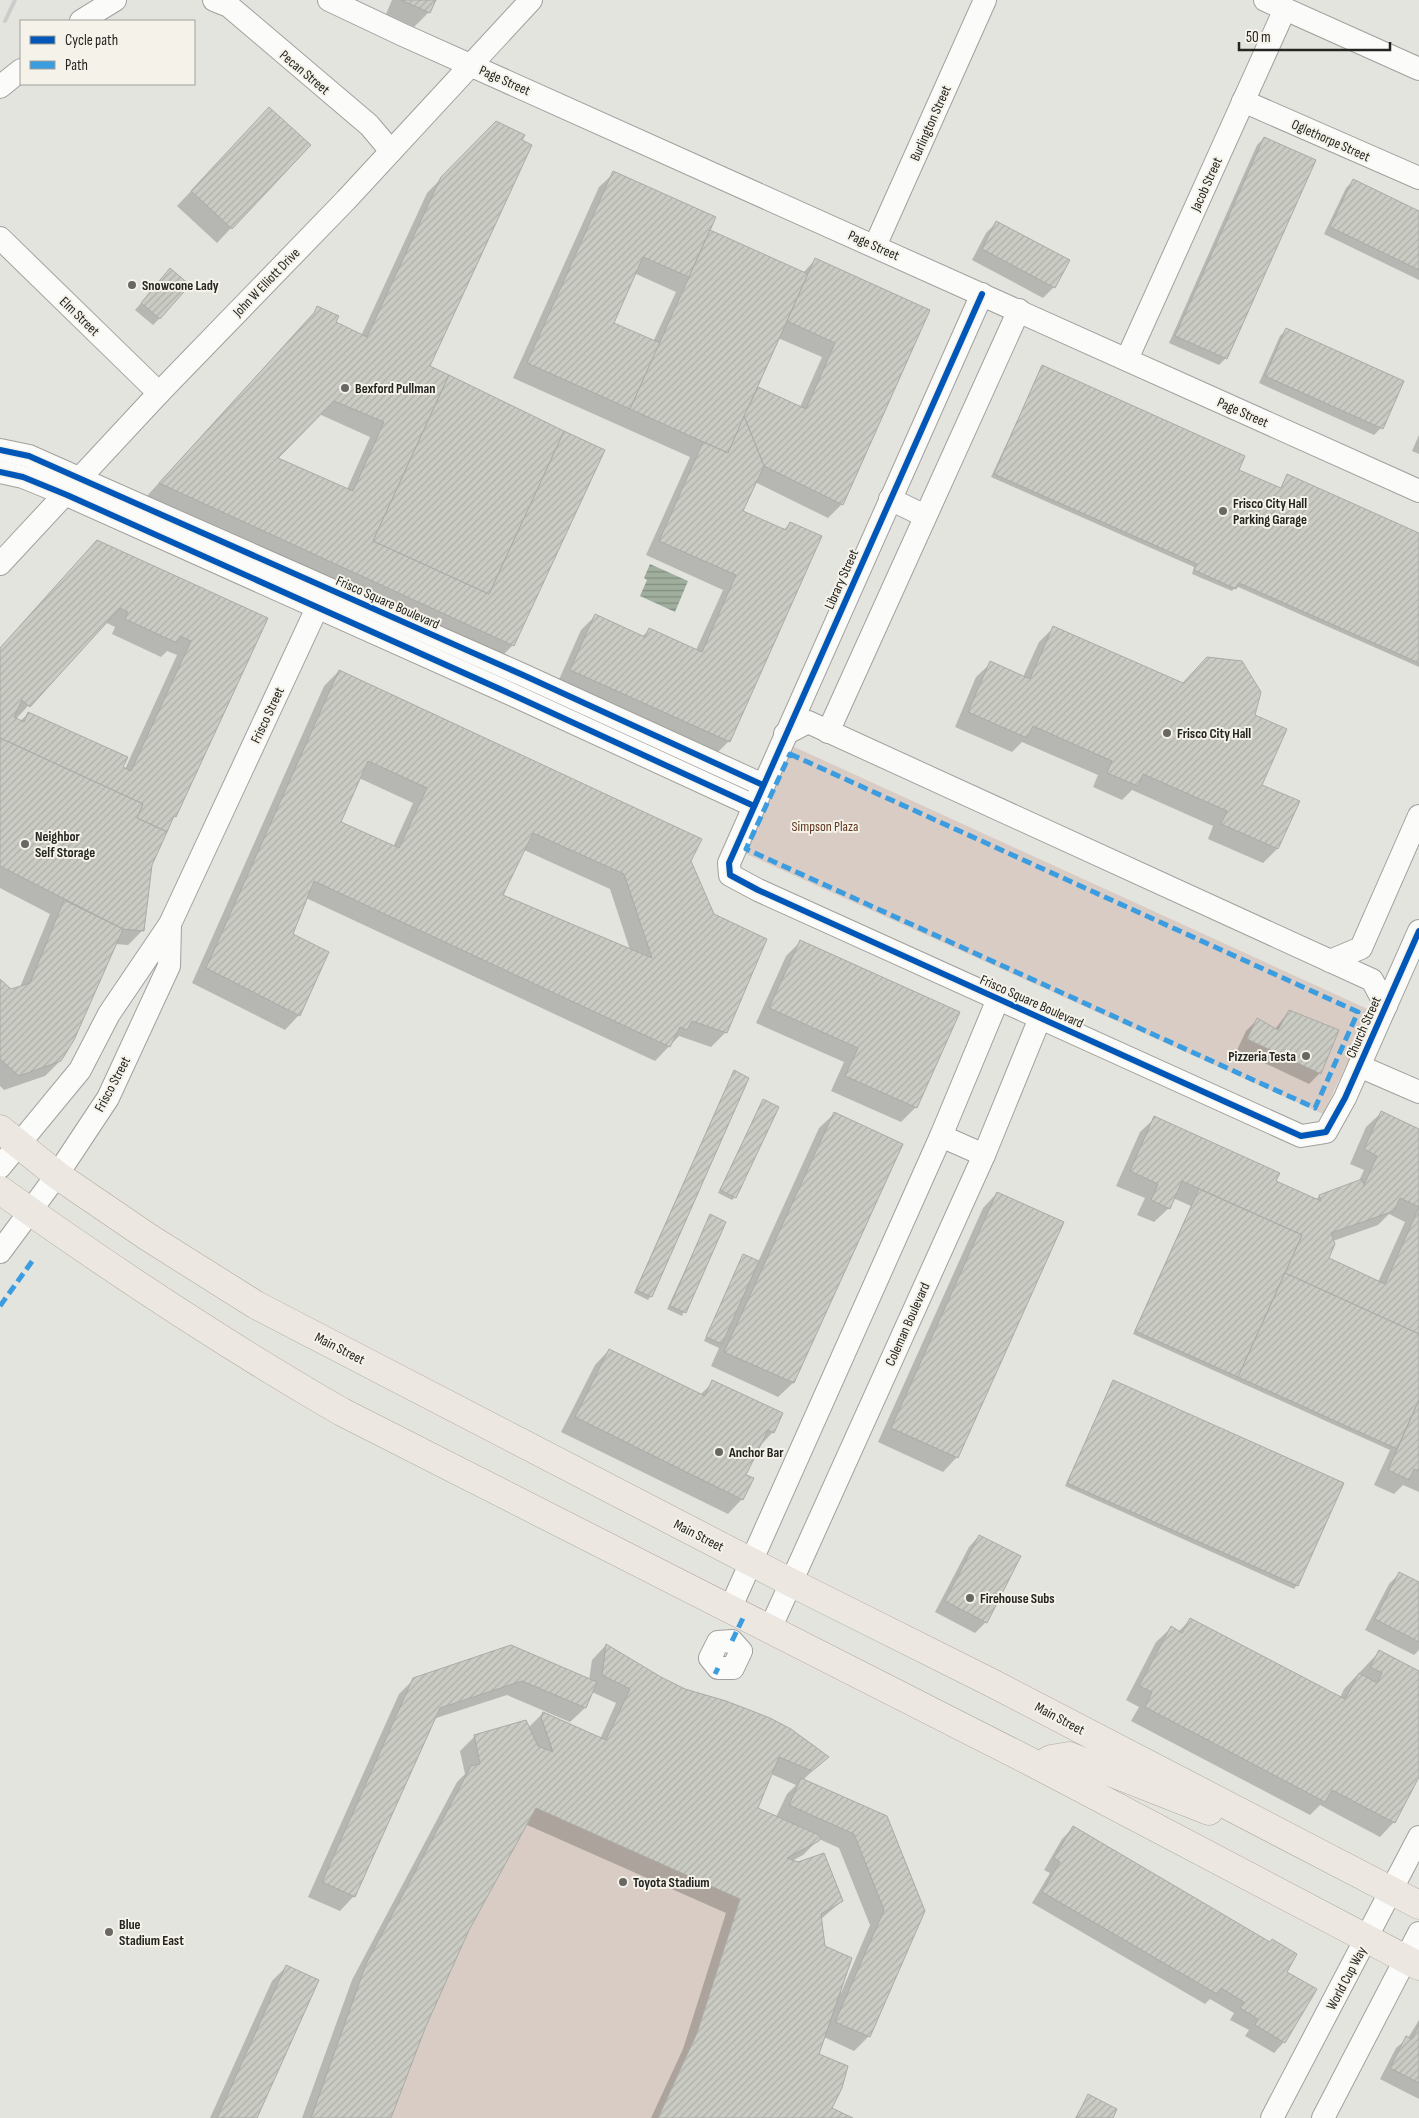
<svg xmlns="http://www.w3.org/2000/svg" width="1419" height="2118" viewBox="0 0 1419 2118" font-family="'Sofia Sans Condensed',sans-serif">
<defs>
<pattern id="water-rules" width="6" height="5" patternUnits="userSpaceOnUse" patternTransform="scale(1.25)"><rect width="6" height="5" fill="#9fae9d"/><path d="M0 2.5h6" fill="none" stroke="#818d80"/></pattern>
<pattern id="building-hatch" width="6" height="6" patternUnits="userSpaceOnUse" patternTransform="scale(1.25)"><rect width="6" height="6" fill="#caccc4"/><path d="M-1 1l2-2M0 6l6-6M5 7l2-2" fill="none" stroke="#adafa8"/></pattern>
</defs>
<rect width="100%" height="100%" fill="#e4e4df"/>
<g fill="#d8ccc4">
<polygon points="790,745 1372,1011 1323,1114 742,852"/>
<path d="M606,1644C631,1660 657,1678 686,1689C699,1694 713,1696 726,1701C764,1713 798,1731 829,1757L812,1771L779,1757L758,1808L821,1836L819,1841L787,1858L798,1862L824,1853L843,1901L821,1914L825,1946L852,1958L819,2054L848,2066L842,2088L832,2108L853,2118H311L366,1964L471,1766L480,1764L474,1735L526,1720L538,1746L552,1752L541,1717L543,1712L606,1740L630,1689L602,1675Z"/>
</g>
<polygon fill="url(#water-rules)" points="650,564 688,581 675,612 640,596 647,580 644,578"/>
<g fill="#0003" fill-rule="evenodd">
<polygon points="392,0 434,0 429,12 414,27 386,14"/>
<polygon points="255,123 309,145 217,243 177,206"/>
<path d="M496,123L428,366L513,645L498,660L146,497L318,308L334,323L361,336L427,193ZM319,414L370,437L347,489L276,458Z"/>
<polygon points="1264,138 1226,358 1219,365 1169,343 1257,145"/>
<path d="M614,173L709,230L803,273L815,260L929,311L842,504L828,518L755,482L741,512L783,531L790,523L729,741L715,755L557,684L581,630L595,616L642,637L649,630L696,650L723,590L646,555L690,457L513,378L599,187ZM634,273L676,292L653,342L612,323ZM778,338L822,357L800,407L756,388Z"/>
<polygon points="1353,181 1419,212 1419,280 1324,234 1346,188"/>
<polygon points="997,222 1054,287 1043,298 972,260 986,233"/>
<polygon points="164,277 160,318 153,325 135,310"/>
<polygon points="1287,329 1402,381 1381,428 1374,435 1259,383 1280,336"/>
<polygon points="1042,367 1237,470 1280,489 1287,476 1419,535 1419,667 1236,586 1232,591 1192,574 1194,567 991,477"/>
<polygon points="1419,435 1419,454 1412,451"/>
<path d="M83,556L266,619L151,865L143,930L128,945L115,944L60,1061L45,1076L4,1090L0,1086V981L11,990L20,987L50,914L0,888V648ZM105,622L115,627L112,634L161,657L167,651L177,655L125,769L29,713L20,721L16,719Z"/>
<polygon points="1054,627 1253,715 1260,786 1277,849 1263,863 1208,839 1213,826 1132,790 1122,800 1093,787 1098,775 1022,742 1012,752 955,727 976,677 991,663 1023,677 1039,642"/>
<path d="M339,671L690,861L726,1032L711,1047L679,1036L655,1061L306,898L291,935L299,1015L285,1030L192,983L324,686ZM359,778L413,803L393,847L339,822ZM524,850L610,889L630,950L501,895Z"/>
<polygon points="800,942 958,1013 916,1107 901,1122 831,1091 844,1062 756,1023 786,956"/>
<polygon points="1289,1011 1320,1073 1309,1084 1237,1050 1246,1031 1257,1020 1275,1029"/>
<polygon points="734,1072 651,1296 648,1300 634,1293"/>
<polygon points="763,1101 735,1197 732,1200 718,1193"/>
<path d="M1381,1113L1419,1130V1492L1403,1485L1394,1494L1374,1485L1390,1450L1133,1334L1191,1206L1173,1198L1169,1208L1154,1222L1137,1215L1145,1198L1116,1186L1140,1132L1155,1118L1275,1181L1316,1200L1319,1196L1359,1181L1364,1170L1350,1164L1366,1127ZM1389,1214L1405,1222L1378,1282L1327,1259L1333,1241L1378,1225Z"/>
<polygon points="834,1114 902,1145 793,1383 778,1397 711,1366 719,1348 704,1341 741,1259 744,1255 758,1262 819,1128"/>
<polygon points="997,1193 957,1457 943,1472 878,1442 983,1208"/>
<polygon points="710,1216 725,1222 682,1316 667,1309"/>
<polygon points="609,1350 700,1395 713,1382 773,1432 758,1448 744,1475 742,1499 728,1514 561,1432 595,1365"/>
<polygon points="1113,1381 1297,1585 1294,1589 1065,1486"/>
<polygon points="979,1536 986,1622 975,1633 935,1612 969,1547"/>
<polygon points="1400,1573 1419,1583 1419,1650 1414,1655 1365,1630 1389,1584"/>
<polygon points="1190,1620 1340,1698 1344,1689 1379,1652 1419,1673 1419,1775 1394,1822 1380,1837 1320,1805 1310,1815 1131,1721 1139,1707 1126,1700 1156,1642 1171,1628 1178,1632"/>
<path d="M606,1645L660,1678L827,1757L803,1780L886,1817L924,1911L869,2036L854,2051L824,2037L817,2055L830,2109L850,2118H651L683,2049L726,1913L525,1824L468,1929L424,2025L390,2118H302L352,1980L457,1782L465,1774L460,1751L475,1736L528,1728L543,1713L600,1739L616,1703L592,1692L585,1708L570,1722L507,1695L433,1719L354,1896L340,1911L308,1897L399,1694L414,1679L589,1680L592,1660ZM771,1774L796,1785L787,1794L776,1817L757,1808ZM819,1839L839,1848L870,1925L841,1993L824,1947L821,1919L842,1901L792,1861L803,1855Z"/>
<polygon points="1073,1828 1284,2042 1274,2053 1245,2036 1249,2030 1230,2020 1234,2013 1210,1999 1205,2004 1032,1903 1050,1873 1044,1870 1062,1839"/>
<polygon points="286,1967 256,2118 210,2118 272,1981"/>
<polygon points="1419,2020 1419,2099 1380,2079 1396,2048 1408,2038"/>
<polygon points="1088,2096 1111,2118 1075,2118"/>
</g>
<g fill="url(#building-hatch)" stroke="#aaaaa7" fill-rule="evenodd">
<polygon points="401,0 436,0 430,13"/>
<polygon points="269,107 311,145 232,229 191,191"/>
<path d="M496,121L525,135L522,140L532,145L430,366L449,375L373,541L489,594L564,431L605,450L514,646L159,483L314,313L317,306L339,316L336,322L367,337L441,177ZM334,401L384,422L353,491L278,458Z"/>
<polygon points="1264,137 1316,160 1227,359 1175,336"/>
<polygon points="613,171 716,217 689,277 643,257 614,323 660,343 630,409 527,363"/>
<polygon points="1353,179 1419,211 1419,270 1330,227"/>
<polygon points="996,221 1070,260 1055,288 982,249"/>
<polygon points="710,230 808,274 728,453 630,409"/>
<polygon points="815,258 930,310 843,505 764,466 744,416 758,387 806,409 835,343 787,321"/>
<polygon points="170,268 190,285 160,319 141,303"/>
<polygon points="1286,328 1404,381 1383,429 1265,376"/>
<polygon points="1042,365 1245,456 1239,470 1281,488 1287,474 1419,533 1419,663 1239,583 1236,589 1194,570 1197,564 994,474"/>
<polygon points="449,375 564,431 489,594 373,541"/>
<polygon points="744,416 764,466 743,511 786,530 790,522 822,536 730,742 570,670 595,614 645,637 649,628 702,652 736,575 659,541 703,442 728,453"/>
<path d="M97,540L268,618L176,817L174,816L167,832L137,818L143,804L0,738V648ZM120,608L128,612L125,619L177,643L180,636L191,641L131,771L123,767L128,757L28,712L24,722L14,717L22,700L30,707Z"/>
<polygon points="1053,626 1183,683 1207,657 1242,661 1261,692 1255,715 1287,729 1262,785 1300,801 1278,849 1221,824 1227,811 1143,774 1138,786 1107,773 1112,761 1033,726 1027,738 968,712 990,661 1030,679"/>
<path d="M339,670L702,839L691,861L714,914L767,939L727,1033L692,1021L687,1030L680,1027L670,1047L314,881L293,934L329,952L300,1016L206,968ZM368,761L427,788L399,848L341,822ZM533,833L624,874L652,958L503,895Z"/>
<polygon points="0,738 143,804 137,818 167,832 152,865 144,931 123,929 0,866"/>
<polygon points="64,900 123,929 74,1040 61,1061 19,1076 0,1059 0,979 11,989 30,983"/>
<polygon points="800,940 960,1012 917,1108 845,1076 858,1048 769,1008"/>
<polygon points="1289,1010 1339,1030 1321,1074 1247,1039 1257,1018 1278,1030"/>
<polygon points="734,1070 749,1078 652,1297 636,1290"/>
<polygon points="763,1099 779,1107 736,1198 720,1190"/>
<polygon points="1381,1111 1419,1129 1419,1207 1400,1198 1394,1211 1331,1233 1335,1244 1329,1258 1385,1284 1419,1207 1419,1334 1285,1273 1302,1235 1182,1181 1170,1209 1151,1200 1158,1184 1130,1171 1154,1116 1280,1173 1276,1181 1321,1201 1319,1195 1362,1179 1364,1185 1377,1156 1364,1149"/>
<polygon points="834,1112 903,1144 794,1383 724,1352"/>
<polygon points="1199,1189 1302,1235 1238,1377 1135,1331"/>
<polygon points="997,1192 1064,1222 958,1458 891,1428"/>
<polygon points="710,1214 726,1222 686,1313 670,1306"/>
<polygon points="743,1254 759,1261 722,1344 706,1337"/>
<polygon points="1285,1273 1419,1334 1419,1400 1397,1449 1238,1377"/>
<polygon points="609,1349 705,1396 712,1380 783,1413 774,1433 768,1430 746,1475 754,1478 743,1500 575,1417"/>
<polygon points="1113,1380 1344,1483 1298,1586 1067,1483"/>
<polygon points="1419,1400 1419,1471 1414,1469 1409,1480 1388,1470"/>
<polygon points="979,1535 1021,1556 987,1623 945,1601"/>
<polygon points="1399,1572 1419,1582 1419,1642 1375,1619"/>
<polygon points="1190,1618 1345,1699 1359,1673 1377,1683 1382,1673 1370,1667 1379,1650 1419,1671 1419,1777 1395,1823 1332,1790 1325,1802 1145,1707 1152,1692 1139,1686 1171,1626 1182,1633"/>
<polygon points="606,1644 661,1677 685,1689 726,1701 770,1718 791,1729 829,1757 812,1771 779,1757 758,1808 821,1836 819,1841 787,1858 798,1862 824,1853 843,1901 821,1914 825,1946 852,1958 819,2054 848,2066 842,2088 832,2108 853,2118 658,2118 697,2033 740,1899 536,1808 469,1930 426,2026 391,2118 311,2118 366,1964 471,1766 480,1764 474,1735 526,1720 538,1746 553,1752 541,1717 543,1712 606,1740 630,1689 602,1675"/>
<polygon points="511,1645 597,1682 586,1708 522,1681 440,1708 355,1897 322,1882 413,1678"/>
<polygon points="801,1778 887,1816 925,1911 870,2037 835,2022 884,1910 854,1834 789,1805"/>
<polygon points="1073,1826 1270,1942 1272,1939 1297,1954 1287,1972 1317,1989 1285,2043 1255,2025 1258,2019 1240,2008 1244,2002 1221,1988 1217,1994 1042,1892 1060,1862 1054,1858"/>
<polygon points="286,1965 319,1980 257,2118 217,2118"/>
<polygon points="1419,2025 1419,2083 1390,2068 1406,2036 1412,2039"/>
<polygon points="1088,2094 1117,2109 1113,2118 1076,2118"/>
</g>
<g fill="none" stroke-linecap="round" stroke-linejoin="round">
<defs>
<g id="minor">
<polyline points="214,0 229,6 369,125 391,151"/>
<polyline points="329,0 403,35 1419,491"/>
<polyline points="1265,0 1419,69"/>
<polyline points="81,21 115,0"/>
<polyline points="0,87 21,70"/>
<polyline points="1243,101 1419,178"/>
<polyline points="0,238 159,393"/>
<polyline points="875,246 985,0"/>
<polyline points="982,294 729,863 730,875 758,890 1301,1136 1326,1132 1345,1098 1419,931"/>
<polyline points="1127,359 1285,9"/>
<polyline points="0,450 29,456 523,675 763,785"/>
<polyline points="0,472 23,477 67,495 513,695 754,806"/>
<polyline points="890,499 925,516"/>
<polyline points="0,564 159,393 346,200 531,0"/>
<polyline points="828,732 1019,310"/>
<polyline points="785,734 808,722 1372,980 1386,1006"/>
<polyline points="1330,961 1361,948 1419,816"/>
<polyline points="1359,1066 1419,1092"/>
<polyline points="941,1136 984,1155"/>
<polyline points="0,1167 80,1070 109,1014 170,924 324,593"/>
<polyline points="0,1252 57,1175 108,1098 169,966 170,924"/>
<polyline points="730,1609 941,1136 998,999"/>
<polyline points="770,1629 984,1155 1040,1018"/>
<polygon points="732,1641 741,1651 733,1668 718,1668 710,1658 718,1642"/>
<polyline points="1272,2118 1419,1837"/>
<polyline points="1323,2118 1419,1933"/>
</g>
<g id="major">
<polyline points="0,1129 57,1175 148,1237 256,1305 790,1582 992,1683 1419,1905"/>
<path d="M0,1190C111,1269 224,1344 342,1412L1039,1766L1419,1966"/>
<polyline points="1039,1766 1051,1759 1069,1756 1209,1811"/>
</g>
</defs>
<use href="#minor" stroke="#a1a09d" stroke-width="24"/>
<use href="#major" stroke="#b0a898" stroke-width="29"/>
<use href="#minor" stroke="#fbfbfa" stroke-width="22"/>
<use href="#major" stroke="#ece7e0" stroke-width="28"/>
<polyline stroke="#cccccb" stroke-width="4" points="5,21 15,0"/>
<g stroke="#3c9ce0" stroke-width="5" stroke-dasharray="10 5" stroke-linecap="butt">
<polygon points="790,754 1358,1012 1315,1108 746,849"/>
<polyline points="0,1306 33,1260"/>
<polyline points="732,1641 744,1616"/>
<polyline points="715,1674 718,1668"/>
</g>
<defs>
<g id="cycleway">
<polyline points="982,294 729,863 730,875 758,890 1301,1136 1326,1132 1345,1098 1419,931"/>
<polyline points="0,450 29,456 523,675 763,785"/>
<polyline points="0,472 23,477 67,495 513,695 754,806"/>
</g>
</defs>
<use href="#cycleway" stroke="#f4f2e9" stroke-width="9"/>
<use href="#cycleway" stroke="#0057b8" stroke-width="6"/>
</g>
<g fill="#686764" stroke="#f4f2e9" stroke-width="2">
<circle cx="132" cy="285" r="5"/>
<circle cx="345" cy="388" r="5"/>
<circle cx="1223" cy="511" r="5"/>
<circle cx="1167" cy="733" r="5"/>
<circle cx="25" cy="844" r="5"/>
<circle cx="1306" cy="1056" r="5"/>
<circle cx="719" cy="1452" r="5"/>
<circle cx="970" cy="1598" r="5"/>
<circle cx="623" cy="1882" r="5"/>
<circle cx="109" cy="1932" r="5"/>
</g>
<g text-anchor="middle" stroke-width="4" stroke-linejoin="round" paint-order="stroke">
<g font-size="14" fill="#252421" stroke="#f4f2e9">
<text transform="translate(305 72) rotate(40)" y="5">Pecan Street</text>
<text transform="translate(505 80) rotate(24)" y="5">Page Street</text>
<text transform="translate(930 123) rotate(-66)" y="5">Burlington Street</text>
<text transform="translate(1331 140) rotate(24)" y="5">Oglethorpe Street</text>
<text transform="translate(1206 184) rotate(-66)" y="5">Jacob Street</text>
<text transform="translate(874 245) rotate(24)" y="5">Page Street</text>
<text transform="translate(266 282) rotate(-46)" y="5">John W Elliott Drive</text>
<text transform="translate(80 316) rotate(44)" y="5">Elm Street</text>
<text transform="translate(1243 412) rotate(24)" y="5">Page Street</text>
<text transform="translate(841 579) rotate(-66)" y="5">Library Street</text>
<text transform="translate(388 602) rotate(24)" y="5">Frisco Square Boulevard</text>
<text transform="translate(267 715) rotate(-65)" y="5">Frisco Street</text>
<text transform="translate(1032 1001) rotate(24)" y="5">Frisco Square Boulevard</text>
<text transform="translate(1363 1027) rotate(-66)" y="5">Church Street</text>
<text transform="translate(112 1084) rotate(-62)" y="5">Frisco Street</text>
<text transform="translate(907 1324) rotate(-66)" y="5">Coleman Boulevard</text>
<text transform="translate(340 1348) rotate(27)" y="5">Main Street</text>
<text transform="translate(699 1535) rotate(27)" y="5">Main Street</text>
<text transform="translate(1060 1718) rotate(28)" y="5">Main Street</text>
<text transform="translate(1346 1978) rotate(-62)" y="5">World Cup Way</text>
</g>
<g font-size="14" font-weight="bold" fill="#252421" stroke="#f4f2e9" text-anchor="start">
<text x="142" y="290">Snowcone Lady</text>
<text x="355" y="393">Bexford Pullman</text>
<text x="1233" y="508">Frisco City Hall<tspan x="1233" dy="16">Parking Garage</tspan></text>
<text x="1177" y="738">Frisco City Hall</text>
<text x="35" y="841">Neighbor<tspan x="35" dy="16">Self Storage</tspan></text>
<text x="1296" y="1061" text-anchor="end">Pizzeria Testa</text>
<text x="729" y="1457">Anchor Bar</text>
<text x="980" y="1603">Firehouse Subs</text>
<text x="633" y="1887">Toyota Stadium</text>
<text x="119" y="1929">Blue<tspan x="119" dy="16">Stadium East</tspan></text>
</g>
<g font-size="14" fill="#60351c" stroke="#f4f2e9">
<text x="825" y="831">Simpson Plaza</text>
</g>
</g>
<rect x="20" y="20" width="175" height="65" fill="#f4f2e9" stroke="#a1a099"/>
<rect x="30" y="36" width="25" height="8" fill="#0057b8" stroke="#a1a099"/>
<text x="65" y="45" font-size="15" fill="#252421">Cycle path</text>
<rect x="30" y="61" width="25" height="8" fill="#3c9ce0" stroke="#a1a099"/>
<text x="65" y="70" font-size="15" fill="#252421">Path</text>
<path d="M1239 42v8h151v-8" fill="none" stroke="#252421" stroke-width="2.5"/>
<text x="1246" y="42" font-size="15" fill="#252421" stroke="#f4f2e9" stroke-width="4" paint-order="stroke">50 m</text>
</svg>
